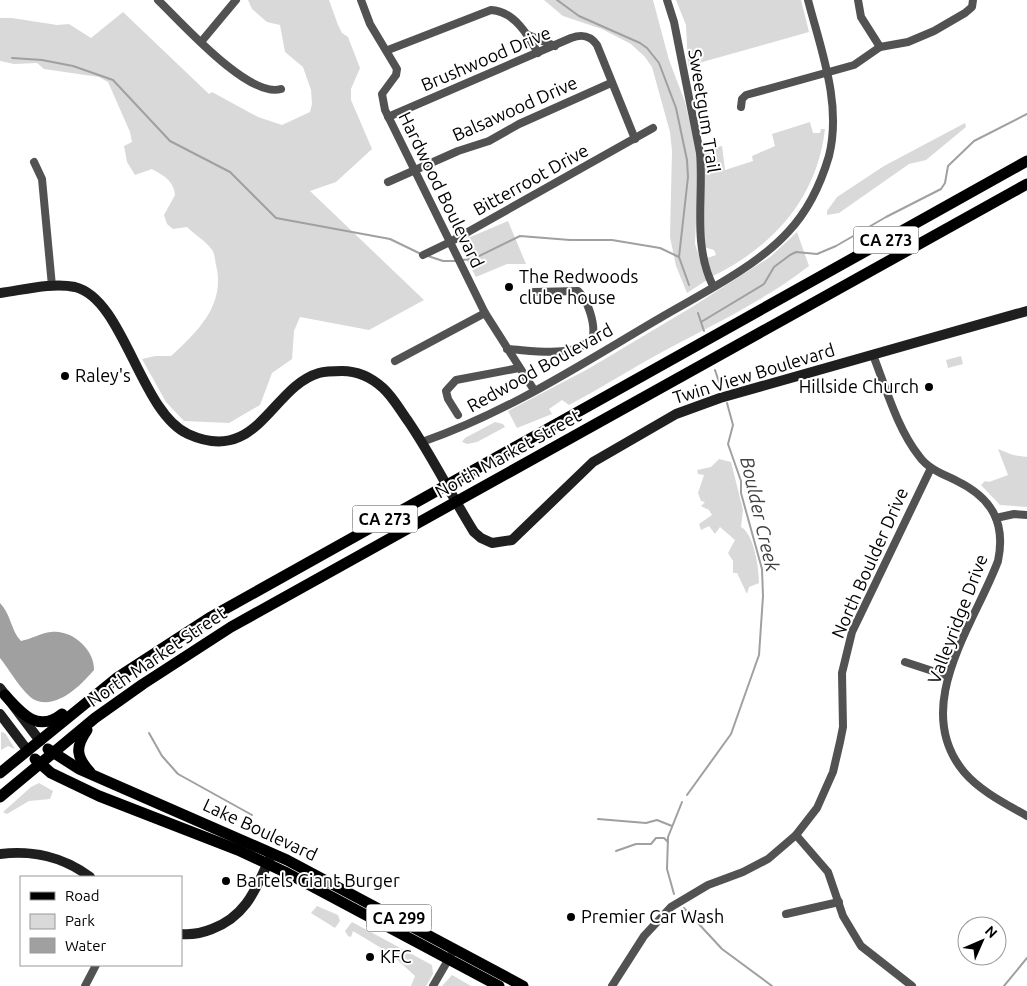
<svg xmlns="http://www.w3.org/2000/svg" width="1027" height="986" viewBox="0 0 1027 986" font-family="Ubuntu,sans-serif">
<rect width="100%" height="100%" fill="#fff"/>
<g fill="#d9d9d9">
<path d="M248,0H329L338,25L342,33L348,37L360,68L351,89V100L372,149L336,182L310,191L424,300L369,330L300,317L294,331L292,359L272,373L260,405L229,423L184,421L166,402L142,359L155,356H171C197,332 226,305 216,265C215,261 215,254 212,250C207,242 194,234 187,227L173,229L167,224L164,215L175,195C174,181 163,175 152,169L135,175L127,162L124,146L132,142L130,132L108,82L99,77L44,69L37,63L14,64L0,61V18H12L57,25L69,24L91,38L123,12L209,94L212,92L258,117L282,125L310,112L312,104L311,90L303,67L285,52L280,25L267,22L252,9Z"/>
<polygon points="544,0 653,0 669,60 685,102 697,154 698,173 695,244 707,280 687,293 676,266 670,237 672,151 670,132 652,67 645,57 631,44 602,29 563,16"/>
<polygon points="676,0 801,0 809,32 688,66 686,25"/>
<path d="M810,122L813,133H820L821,129H825C817,198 774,246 713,276L707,258L716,255L714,250L704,247L702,151L722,146L725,170L753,161L752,156L775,146L772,134Z"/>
<polygon points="965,123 966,127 926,160 909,164 839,213 827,215 827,211 837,197 884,166"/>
<polygon points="508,221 526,264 507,264 476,277 461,249 461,241"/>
<path d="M797,232L809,266C764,301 712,325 662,352C631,369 601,388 569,405L562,400L549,409L552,414L517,428L508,411L588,369L692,307L770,257Z"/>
<polygon points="961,356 963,364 948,368 946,360"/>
<polygon points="495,422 503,424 505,427 477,442 467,444 462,442 465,438"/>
<polygon points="998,449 1013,455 1027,457 1027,507 1000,505 981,485 985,481 989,482 1008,475"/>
<path d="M719,459L731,462L743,510L741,527C754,534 759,568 759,583L749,587L747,594L737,573H733V561L728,553L735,540L720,527L715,534L709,526L701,530L699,524L712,515L709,510L701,506L705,502L701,501L698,493L704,475L698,474L697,470L711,467Z"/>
<polygon points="1,732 5,733 15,749 8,746 1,750"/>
<polygon points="39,783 53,791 50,799 29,801 7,814 3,812 31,787"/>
<polygon points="317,906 338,915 340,921 335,928 311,913"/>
<polygon points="352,922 432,965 433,974 426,986 411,986 415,976 391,954 353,931 351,937 348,936 345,931"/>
<polygon points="452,975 471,986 442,986"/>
</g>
<path fill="#a0a0a0" d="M0,603C11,614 11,631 21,641C31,639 41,633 51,632C72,629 95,650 94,670C82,684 57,710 35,700C23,694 9,669 0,658Z"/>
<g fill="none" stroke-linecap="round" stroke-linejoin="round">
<g stroke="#a0a0a0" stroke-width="2">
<polyline points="557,0 579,16 640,43 647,48 659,63 676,108 687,160 688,177 679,257 689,285"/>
<polyline points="12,58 42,60 73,66 113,80 170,141 230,172 276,218 390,239 421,254"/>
<polyline points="428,256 443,261 457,261"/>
<polyline points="462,260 473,259 520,236 570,240 612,240 660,248 679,257"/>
<polyline points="698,313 704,331"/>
<polyline points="701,322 764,284 774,267 790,255 796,252 817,254 836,246 886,217 941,189 945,183 948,166 974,141 1027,114"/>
<polyline points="715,370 721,388"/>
<polyline points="149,733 162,756 178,774 252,815"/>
<polyline points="687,795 731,734 759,655 763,596 762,569 741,493 741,481 728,444 733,425 727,403"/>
<polyline points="598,819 646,823 657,820 672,826"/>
<polyline points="616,851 636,844 651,844 656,838 664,838 668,842"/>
<polyline points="674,894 667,869 668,837 682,802"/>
<polyline points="684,908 722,949 772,986"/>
<polyline points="1004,986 1027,958"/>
</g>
<g stroke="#525252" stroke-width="8">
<path d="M158,0C181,22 249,99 281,89"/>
<polyline points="361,0 370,24 397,69 396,75 382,94 385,110 485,313 534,390"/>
<path d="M667,0L674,22L700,153C704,198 692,243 713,286"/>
<polyline points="858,0 861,17 880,47"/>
<polyline points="528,35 555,46"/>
<polyline points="201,42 236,0"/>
<path d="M388,50L491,10C514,11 528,35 538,53"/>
<polyline points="741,107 742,99 746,95 854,65 880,47 908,42 934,31 965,13 972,7 973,0"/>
<path d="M388,117L571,38C582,34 590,35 597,45L635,139"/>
<polyline points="34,162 42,179 52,286"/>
<polyline points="388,182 458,151 489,141 519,124 611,83"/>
<polyline points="423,255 450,242 653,128"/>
<path d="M507,349C531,350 577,360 593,336C595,323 588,300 578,291L534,292"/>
<path d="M873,355C886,388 897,428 919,456C928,469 943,474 957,481C992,498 1006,523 998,561C974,625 910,707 964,772C980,791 1006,804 1027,816"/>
<polyline points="395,361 485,313"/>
<polyline points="458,415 448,399 446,391 456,380 519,368"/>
<path d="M422,442C507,413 583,363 660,318C701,294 756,267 788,232C808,211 821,183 829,156C842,104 821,50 808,0"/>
<polyline points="996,518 1014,514 1027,515"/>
<polyline points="905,662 948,676"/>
<polyline points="796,835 828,872 843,916 861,946 912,986"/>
<polyline points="786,914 839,902"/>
<polyline points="85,986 96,965"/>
<polyline points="433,986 451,955"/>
<polyline points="612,986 644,936 671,907 708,885 743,872 768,859 796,835 817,808 833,772 840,742 843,727 842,673 852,632 931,468"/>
</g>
<g stroke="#1f1f1f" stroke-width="10">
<path d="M0,293C23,290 52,282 75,287C124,299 140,412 188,434C258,466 271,387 319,373C326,371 334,371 342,371C357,371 372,378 383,388C393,397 400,410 408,421C432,456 451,495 474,532L481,538L492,543L512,540L593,462L676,414L720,398L1027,311"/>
<polyline points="0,688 40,741"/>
<polyline points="0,714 28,751"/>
<path d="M0,854C32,850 64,857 90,877"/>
<path d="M181,934C192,935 202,933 212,929C247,916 256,888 271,856"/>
</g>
<g stroke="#000" stroke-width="11">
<path d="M5,695C22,714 38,733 62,714"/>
<path d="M87,730C75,747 76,757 90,772"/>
<polyline points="48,749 79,769 287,860 523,986"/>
<polyline points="35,759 51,773 99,796 238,850 287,873 499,986"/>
<polyline points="0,773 118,677 209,618 1027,161"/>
<polyline points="0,797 95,718 143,684 231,627 1027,184"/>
</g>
</g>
<g fill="#000" stroke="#fff" stroke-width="2">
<circle cx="509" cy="287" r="5"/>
<circle cx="65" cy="376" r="5"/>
<circle cx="929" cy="387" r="5"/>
<circle cx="226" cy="881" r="5"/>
<circle cx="571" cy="917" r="5"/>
<circle cx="370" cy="957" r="5"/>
</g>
<g text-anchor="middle" stroke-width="4" stroke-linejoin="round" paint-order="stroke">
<g fill="#fff" stroke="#4c4c4c" stroke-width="1">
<rect x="853.5" y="226.5" width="65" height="27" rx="4"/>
<rect x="352.5" y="505.5" width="65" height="27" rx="4"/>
<rect x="366.5" y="904.5" width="65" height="27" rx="4"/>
</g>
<g font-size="16" font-weight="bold" fill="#000">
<text x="886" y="246">CA 273</text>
<text x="385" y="525">CA 273</text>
<text x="399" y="924">CA 299</text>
</g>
<g font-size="18" fill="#000" stroke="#fff">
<text transform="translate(486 59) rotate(-23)" y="6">Brushwood Drive</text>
<text transform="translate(515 109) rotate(-24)" y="6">Balsawood Drive</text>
<text transform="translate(704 111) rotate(81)" y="6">Sweetgum Trail</text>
<text transform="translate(531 180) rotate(-29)" y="6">Bitterroot Drive</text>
<text transform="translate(441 190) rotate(64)" y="6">Hardwood Boulevard</text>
<text transform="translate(540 368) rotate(-29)" y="6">Redwood Boulevard</text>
<text transform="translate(754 374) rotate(-17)" y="6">Twin View Boulevard</text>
<text transform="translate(508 454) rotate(-29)" y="6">North Market Street</text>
<text transform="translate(870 563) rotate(-66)" y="6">North Boulder Drive</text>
<text transform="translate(958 619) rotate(-69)" y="6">Valleyridge Drive</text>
<text transform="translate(157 657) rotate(-34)" y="6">North Market Street</text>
<text transform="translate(260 830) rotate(25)" y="6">Lake Boulevard</text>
</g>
<g font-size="18" fill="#000" stroke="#fff" text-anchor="start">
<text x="519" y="283">The Redwoods<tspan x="519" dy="21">clube house</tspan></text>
<text x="75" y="382">Raley's</text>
<text x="919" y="393" text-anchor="end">Hillside Church</text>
<text x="236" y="887">Bartels Giant Burger</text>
<text x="581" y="923">Premier Car Wash</text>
<text x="380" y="963">KFC</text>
</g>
<g font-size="19" font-style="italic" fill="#414141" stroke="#fff">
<text transform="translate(760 514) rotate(77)" y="7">Boulder Creek</text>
</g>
</g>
<rect x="20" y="876" width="162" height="90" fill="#ffffff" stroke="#999999"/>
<rect x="30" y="892" width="25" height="8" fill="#000000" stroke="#999999"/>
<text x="65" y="901" font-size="15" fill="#000000">Road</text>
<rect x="30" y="914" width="25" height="15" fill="#d9d9d9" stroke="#999999"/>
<text x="65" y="926" font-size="15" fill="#000000">Park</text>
<rect x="30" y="938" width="25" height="15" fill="#a0a0a0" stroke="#999999"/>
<text x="65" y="951" font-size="15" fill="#000000">Water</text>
<g transform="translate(982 941) rotate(45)"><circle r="24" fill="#ffffff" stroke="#999999"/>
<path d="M0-4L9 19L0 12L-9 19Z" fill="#000000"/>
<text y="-8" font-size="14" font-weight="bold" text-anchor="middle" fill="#000000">N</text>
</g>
</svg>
